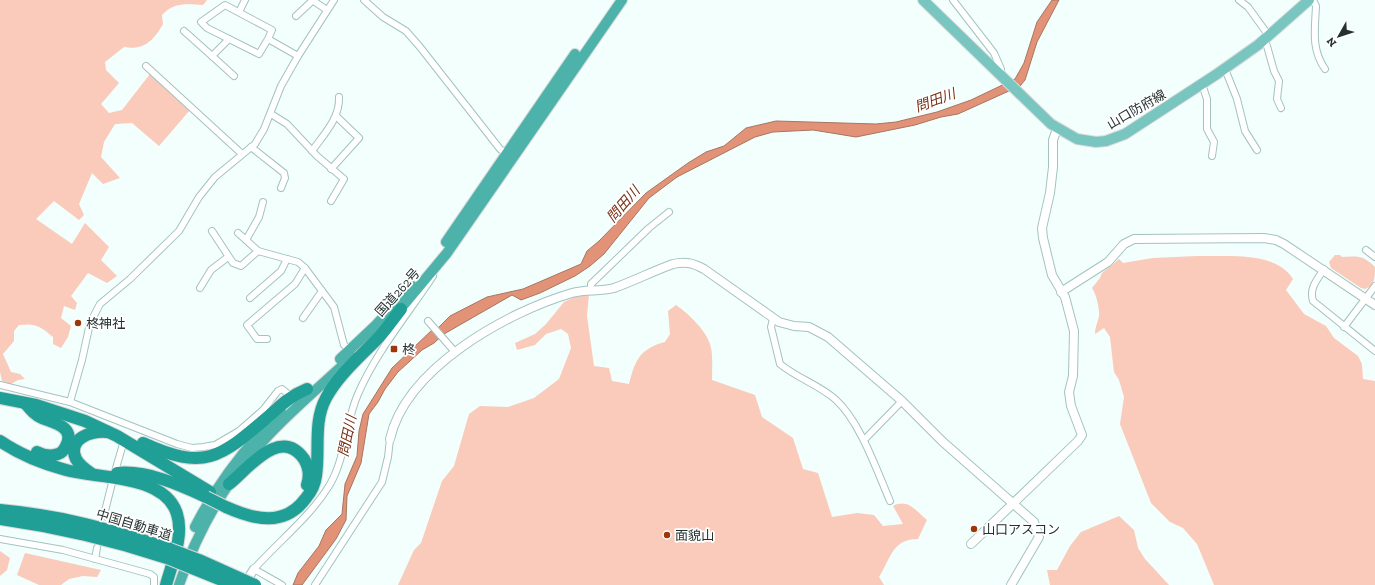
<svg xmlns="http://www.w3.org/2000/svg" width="1375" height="585" viewBox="0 0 1375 585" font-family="'Zilla Slab','Noto Sans JP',serif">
<rect width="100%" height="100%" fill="#f2fffd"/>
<g fill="#facaba">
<path d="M0,0H207L203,5C186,4 174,2 162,15L163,24C154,40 144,51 124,47L105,62L106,70L119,83L101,104L109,113L122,110L150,74L190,110L159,146L132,123L115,124L104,142L101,157L120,178L103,184L92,173L79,204L84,215L79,220L54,201L36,219L72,244L85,223L109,247L101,260L117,276L107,283L88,273L71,296L77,303L75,310L64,306L61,318L71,326L68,337L61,348L53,344V337C40,326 36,323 19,325L14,331V341L3,354L11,372L20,374L25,379L18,380L11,384L2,381L0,372Z"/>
<path d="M1335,255H1340L1342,257C1358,256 1363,255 1375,267C1375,276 1375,286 1365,289L1361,288L1331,268L1329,262Z"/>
<path d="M1197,256C1227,257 1274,250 1293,279L1286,290L1304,314L1326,326L1334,338L1358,356L1362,364L1363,379L1375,381V585H1214L1197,544L1183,528L1170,522L1151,503L1120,424L1124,397L1119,380L1114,372L1110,337L1104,328L1095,334C1095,327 1098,322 1099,316C1100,310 1096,293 1092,288L1100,278L1102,273L1119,259L1123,263L1153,258Z"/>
<path d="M589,294L587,316L594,366L609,368L612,381L629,384C635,361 639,349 665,342L670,334L668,311L676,305C688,313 709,333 711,348C713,358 712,370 712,380L755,395L762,417L793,438L803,469L818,473L832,517L857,513L874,515L883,526L903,524L893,506C908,498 916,511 927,520L918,539C892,539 891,558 879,577L884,585H398L414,550L421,543L442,481L454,466L469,414L480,406L508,407L534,398L559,379L571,348L568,334L561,329L546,334L535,345L517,350L515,343L535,334L546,324L564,302L575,297Z"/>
<polygon points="1119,516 1134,530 1138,548 1145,559 1169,585 1050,585 1047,570 1057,570 1070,546 1081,532"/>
<polygon points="0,551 10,558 7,570 0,576"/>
<polygon points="25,553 101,570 97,577 83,576 69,579 61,585 39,585 17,575"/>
</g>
<polygon fill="#e19277" stroke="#a87561" points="1052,0 1059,0 1037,42 1025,80 1020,86 958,114 941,117 915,125 856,137 813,130 773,132 755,137 677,177 649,198 604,254 590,266 575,276 540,293 521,300 512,295 444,334 434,343 422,350 398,372 385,389 378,402 369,414 361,463 347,496 346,520 336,539 302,585 293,585 298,573 319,546 326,530 342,514 345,484 357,456 359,431 363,414 392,368 432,330 438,328 450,316 487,297 523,289 581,264 587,251 599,241 646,193 688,163 706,152 724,146 746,128 776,121 876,124 896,122 937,112 971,100 1015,79 1024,63 1037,22"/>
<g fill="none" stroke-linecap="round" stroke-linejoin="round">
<polyline stroke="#c9d6d4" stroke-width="6" stroke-dasharray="6 3" stroke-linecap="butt" points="101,529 105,511"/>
<defs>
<g id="minor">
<polyline points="312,0 327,10"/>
<polyline points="364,0 383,17 406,31 420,47 500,149 509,156"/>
<polyline points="953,0 994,53 1001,69 997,72"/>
<polyline points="1239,0 1248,7 1269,36"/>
<path d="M1313,0L1316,6C1315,29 1311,49 1325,69"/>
<polyline points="239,12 245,0"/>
<polyline points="296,16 312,1"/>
<polyline points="184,31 212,56 229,39"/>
<polyline points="268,39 272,30 225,5 201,22 207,28 259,54 268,39 298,56"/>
<polyline points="1263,40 1267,46 1274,71 1279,81 1277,99 1281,108"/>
<polyline points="212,56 234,76"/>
<polyline points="146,66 242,154"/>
<polyline points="1225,69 1237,99 1245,131 1257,150"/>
<polyline points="1202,84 1207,99 1207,129 1214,142 1212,156"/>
<polyline points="271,114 287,124 317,156 344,179 331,201"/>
<polyline points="251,147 284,173 285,178 281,188"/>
<path d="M312,151C324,134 340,118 339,97"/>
<polyline points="331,169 359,138 336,116"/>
<polyline points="263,202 259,217 246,240 258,251 287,259"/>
<polyline points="212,231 233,263 241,266 258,251"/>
<polyline points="238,233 246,240"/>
<polyline points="1366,250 1375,257"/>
<polyline points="305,268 334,307 344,345 350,350"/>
<path d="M1324,269C1317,280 1309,288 1313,301L1375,351"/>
<polyline points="200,288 211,270 228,257"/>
<polyline points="591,289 591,284 649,228 669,212"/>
<polyline points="250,298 281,271 287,259 298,262 305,268 295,284 247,325 257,339 267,339"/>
<polyline points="303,318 322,291"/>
<path d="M773,319L771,327L780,364C797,378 819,385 835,399C860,421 877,471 890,501"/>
<polyline points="428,321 455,352"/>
<polyline points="1344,327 1375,286"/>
<polyline points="0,385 70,402"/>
<polyline points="293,398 282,389 278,391 263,410 239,431 215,445 203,447 192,448 177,444 70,402 82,360 90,323 100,304 130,279 179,231 199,197 215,177 255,144 264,129 281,86 298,56 334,0"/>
<polyline points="864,440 902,401"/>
<polyline points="116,468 123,444"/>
<polyline points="105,511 112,483"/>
<polyline points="0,539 63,550 150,574 154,577 154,585"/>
<polyline points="95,559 97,548"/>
<path d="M282,585L254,569C279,541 309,518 329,486C346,458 345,423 358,394C376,352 408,314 433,276"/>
<polyline points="315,585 382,482 388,457 390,439"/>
</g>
<g id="tertiary">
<polyline points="1061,292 1108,262 1124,244 1134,239 1264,238 1276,240 1284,244 1375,305"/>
<path d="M390,439C406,368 507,312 572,293C586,289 600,292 614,288C634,281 653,271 673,264C685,261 693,263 704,269L779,322L794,326L809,327L828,337L902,401L943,442L1034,522L1039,537L1011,585"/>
<polyline points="971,544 1078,441 1082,435 1071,406 1069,392 1073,376 1074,331 1065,297 1052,275 1043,238 1042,228 1050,193 1053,167 1053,140 1057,129"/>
<polyline points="244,585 254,569"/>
</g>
<polyline id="primary" points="923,0 1051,124 1077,139 1096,142 1106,141 1125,134 1217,74 1258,45 1309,0"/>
<g id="trunk">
<polyline points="446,242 575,54"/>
<polyline points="397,313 447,253 622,0"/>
<polyline points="340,359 376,325 412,286"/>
<path d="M195,527C217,484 246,446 281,412"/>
<path d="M179,585C197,532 226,481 264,440C291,410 323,384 352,357"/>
</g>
<g id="motorway">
<polyline points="0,398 36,405 85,421 117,436 210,492"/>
<path d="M26,404C31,410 35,415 42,418C54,423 76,427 66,446C64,450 62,453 58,454C51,457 43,455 37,452"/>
<path d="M0,441C19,454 44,464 66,470C99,479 165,474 177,514C184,536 172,563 166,585"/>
<path d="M143,443C206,472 221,457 270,415C282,404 292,395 307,389"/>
<path d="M117,473C147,470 180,485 206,497"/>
<path d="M92,474C86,470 79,465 76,459C66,438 92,431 107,432"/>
<path d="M229,484C247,470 280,425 304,459C309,467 310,476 307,485"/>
<path d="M226,507C255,520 285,527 306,498C311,492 315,484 316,476C320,450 313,422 326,398C339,374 362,355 380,336C388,327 394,318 401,309"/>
<path d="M0,510C59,515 114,530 170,549"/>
<path d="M0,519C57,527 112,540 167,558"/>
</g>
</defs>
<use href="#minor" stroke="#a3c3bf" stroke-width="8"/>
<use href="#tertiary" stroke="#a3c3bf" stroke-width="10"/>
<use href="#primary" stroke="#d8dada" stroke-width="12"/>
<use href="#trunk" stroke="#d8dada" stroke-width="12"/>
<use href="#motorway" stroke="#d8dada" stroke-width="14"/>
<use href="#minor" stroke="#fff" stroke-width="6"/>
<use href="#tertiary" stroke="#fff" stroke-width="8"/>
<use href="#primary" stroke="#79c5bf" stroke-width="10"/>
<use href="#trunk" stroke="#4cb2aa" stroke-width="10"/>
<use href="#motorway" stroke="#1f9f95" stroke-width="12"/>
<defs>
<g id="motorway-bridge">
<polyline points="206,497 226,507"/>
<polyline points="170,549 199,560 255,585"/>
<polyline points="167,558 234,585"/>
</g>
</defs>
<use href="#motorway-bridge" stroke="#d8dada" stroke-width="14" stroke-linecap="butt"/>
<use href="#motorway-bridge" stroke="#1f9f95" stroke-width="12"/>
</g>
<g fill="#9c370a" stroke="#fff" stroke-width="1.5">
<circle cx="78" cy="323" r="4"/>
<rect x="390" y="345" width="8" height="8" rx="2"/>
<circle cx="974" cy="529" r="4"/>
<circle cx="667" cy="535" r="4"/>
</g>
<g text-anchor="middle" stroke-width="3.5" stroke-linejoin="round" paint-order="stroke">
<g font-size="13" fill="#24312f" stroke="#fff">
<text transform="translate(1136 109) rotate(-30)" y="5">山口防府線</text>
<text transform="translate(397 292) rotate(-48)" y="5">国道262号</text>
<text transform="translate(134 524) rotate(17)" y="5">中国自動車道</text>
</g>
<g font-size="13" fill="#24312f" stroke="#fff" text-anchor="start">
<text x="86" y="328">柊神社</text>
<text x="402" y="354">柊</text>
<text x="982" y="534">山口アスコン</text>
<text x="675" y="540">面貌山</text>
</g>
<g font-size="14" font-style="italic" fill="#773016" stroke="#fff">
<text transform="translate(935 100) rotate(-20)" y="5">問田川</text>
<text transform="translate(623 204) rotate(-49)" y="5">問田川</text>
<text transform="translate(347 436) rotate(-78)" y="5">問田川</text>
</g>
</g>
<g transform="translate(1339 36) rotate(231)" stroke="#ffffff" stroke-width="3" paint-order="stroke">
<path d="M0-3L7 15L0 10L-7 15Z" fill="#24312f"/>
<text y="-6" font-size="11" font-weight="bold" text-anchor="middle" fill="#24312f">N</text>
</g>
</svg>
